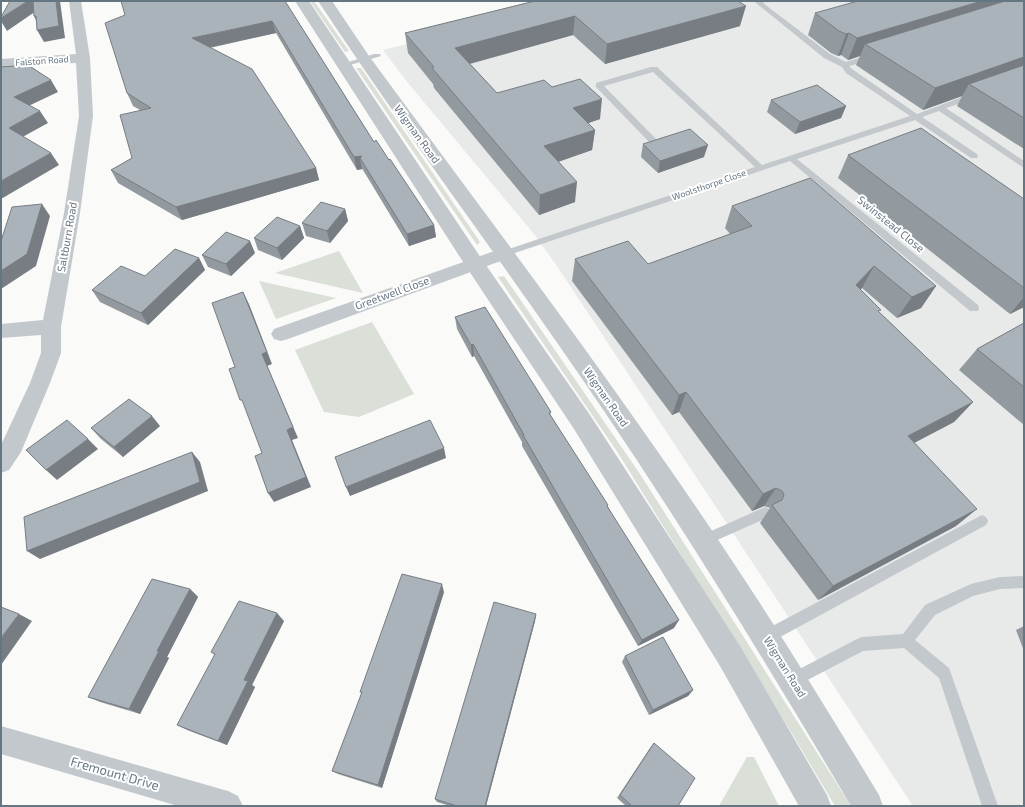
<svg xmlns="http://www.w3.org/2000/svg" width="1025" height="807" viewBox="0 0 1025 807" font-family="'Exo 2',sans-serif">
<rect width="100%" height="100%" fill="#fafaf8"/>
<polygon fill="#e8e9e9" points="578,1 1024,1 1024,806 913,806 557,266 534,234 408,83 383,50"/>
<g fill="#dadfd7">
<polygon points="310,1 314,1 349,51 345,52"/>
<polygon points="356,68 361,68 480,242 477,245"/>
<polygon points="339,251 363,293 275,273"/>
<polygon points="504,276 640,474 851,806 835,806 797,742 618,453 498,277"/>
<polygon points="259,281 336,298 276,319"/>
<polygon points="372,322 414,394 359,417 324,412 295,350"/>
<polygon points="747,757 754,757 779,806 719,806"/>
</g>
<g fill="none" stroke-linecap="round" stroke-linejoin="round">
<g fill="#c3c8cc" fill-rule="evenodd">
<polygon points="755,1 766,1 763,3 830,54 846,62 868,55 874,55 874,59 849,66 852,69 917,114 970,94 976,94 976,98 946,108 1024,161 1024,168 939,111 922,117 977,154 978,156 977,158 971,158 915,120 797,159 978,305 979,308 978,311 970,311 790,161 506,256 500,256 498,254 500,252 755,167 653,72 604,86 657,140 657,144 651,144 596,87 596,83 651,67 657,67 762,165 910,116 846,73 842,67 824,58 756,3"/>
<polygon points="374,54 380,54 381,56 343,67 339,65"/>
<polygon points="765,507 769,509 771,513 769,517 708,544 704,546 700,544 698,540 700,536"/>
<polygon points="982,515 986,517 988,521 986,525 771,642 766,644 761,642 759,637 761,632"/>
<polygon points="1024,576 1024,588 1000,589 973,596 935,615 915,640 949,668 998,806 982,806 939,678 904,648 863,651 798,685 793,687 788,685 786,680 788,675 857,639 862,637 903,634 925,605 971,584 1000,577"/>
</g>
<g fill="#c3c8cc" fill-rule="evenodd">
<polygon points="69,1 81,1 90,58 93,116 80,213 61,327 61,353 50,383 21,452 9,470 1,473 1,445 30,383 41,353 41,335 1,338 1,324 43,320 64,213 79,116 76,63 1,67 1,59 76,54"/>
<polygon points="503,248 509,250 512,254 509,258 288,339 281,341 274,339 271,334 274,329"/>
<polygon points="1,726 228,791 238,796 243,806 178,806 1,754"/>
</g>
<g fill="#c3c8cc" fill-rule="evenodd">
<polygon points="295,1 309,1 481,258 590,415 740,646 827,795 831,806 799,806 720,666 574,429 467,268"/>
<path d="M318,1H332L369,56C485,214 604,370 713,532C771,618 825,706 879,795L883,806H851C772,672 691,540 604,411C511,273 410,140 318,1Z"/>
</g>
</g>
<g fill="#929a9f">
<polygon points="285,1 374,142 389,160 434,225 436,237 409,246 363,170 362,169 357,170 276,33 210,48 316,168 319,180 182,220 118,183 111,170 132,158 140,110 133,106 127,93"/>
<polygon points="535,1 740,26 605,64 573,35 470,64 497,93 552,87 600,119 588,123 595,130 592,150 558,162 575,202 539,215 434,88 433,84 408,53 405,33"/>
<polygon points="1004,1 1024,1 1024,149 957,106 962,96 923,110 856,65 860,56 848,60 841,55 838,56 831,53 808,35 815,13"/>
<polygon points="771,100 846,106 841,118 795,134 767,112"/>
<polygon points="643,144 704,157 658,173 641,157"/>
<polygon points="848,155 1024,199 1024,307 1010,314 838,178"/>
<polygon points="732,206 936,286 921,308 897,318 862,288 860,290 879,312 973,402 954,422 914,443 956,526 818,600 760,523 770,508 764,506 752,511 679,412 672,415 572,281 575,259 648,264 730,234 725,228"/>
<polygon points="345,209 348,221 330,243 306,236 302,223"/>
<polygon points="300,226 304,238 282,260 258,250 254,238"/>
<polygon points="255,253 231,276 208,267 202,255"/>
<polygon points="199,258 205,270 148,325 100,302 92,290 145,276"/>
<polygon points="455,317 551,412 550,415 608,507 674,628 638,646 522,446 522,442 474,356 472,357 457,329"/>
<polygon points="1024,323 1024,425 959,370 977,349"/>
<polygon points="160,426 123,457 101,439 91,428"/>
<polygon points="190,589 198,597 167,657 169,658 140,714 100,702 88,697"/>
<polygon points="444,592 382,788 338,774 332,771 362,693 360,692"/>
<polygon points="536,614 535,621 486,806 450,806 437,802 435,799"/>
<polygon points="284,621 252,685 255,687 227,745 187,730 177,725 215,655 211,652"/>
<polygon points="1024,626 1024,651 1016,630"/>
<polygon points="625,656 693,690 688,696 649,715 622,662"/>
<polygon points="654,743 678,806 626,806 617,798 650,748"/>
</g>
<g fill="#777d82">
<polygon points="28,1 35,1 39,9 7,31 1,21 1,18"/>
<polygon points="56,1 60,1 65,38 44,42 37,30"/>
<polygon points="982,1 1004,1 999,10 865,44 860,56 848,60 857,38"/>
<polygon points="746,6 740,26 605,64 607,44"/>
<polygon points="34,16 36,16 40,28"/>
<polygon points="575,16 573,35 457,67 455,48"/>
<polygon points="272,21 276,33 197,50 192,38"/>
<polygon points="849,33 841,55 838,56 846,34"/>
<polygon points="1024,57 1024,74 969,84 962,96 923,110 935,88"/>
<polygon points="51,80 58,92 22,109 14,97"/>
<polygon points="602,99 600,119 571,129 573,108"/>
<polygon points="846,106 841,118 795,134 800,122"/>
<polygon points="40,111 48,123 17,140 9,128"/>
<polygon points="595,130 592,150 543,167 544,146"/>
<polygon points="708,145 704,157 658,173 660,161"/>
<polygon points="51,153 59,165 1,199 1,181"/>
<polygon points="362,156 360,158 362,169 357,170 354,157"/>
<polygon points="316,168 319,180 182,220 176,207"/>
<polygon points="577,182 575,202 539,215 540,195"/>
<polygon points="42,204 50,216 36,266 1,289 1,271"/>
<polygon points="345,209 348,221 330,243 327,231"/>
<polygon points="434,225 436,237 409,246 407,234"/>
<polygon points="300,226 304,238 282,260 277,248"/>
<polygon points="250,241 255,253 231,276 226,264"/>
<polygon points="199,258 205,270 148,325 141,313"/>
<polygon points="874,266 862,288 844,307 856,285"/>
<polygon points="936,286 921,308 897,318 912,297"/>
<polygon points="243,292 249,304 272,364 267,366 298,438 292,440 311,487 274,502 268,493 287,430 262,354"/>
<polygon points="1024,297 1024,307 1010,314"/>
<polygon points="473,344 474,356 472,357 471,345"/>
<polygon points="686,392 679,412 672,415 679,395"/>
<polygon points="973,402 954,422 891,455 908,436"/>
<polygon points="152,416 160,426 123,457 114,447"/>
<polygon points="88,439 98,449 57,480 46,470"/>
<polygon points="444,448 446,458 350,496 346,487"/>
<polygon points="192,452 200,462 208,491 40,559 27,551"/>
<polygon points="776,488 764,506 752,511 763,494"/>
<polygon points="977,509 956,526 818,600 833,586"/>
<polygon points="442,584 444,592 382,788 378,785"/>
<polygon points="190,589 198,597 167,657 169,658 140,714 129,709 157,651"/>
<polygon points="277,613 284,621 252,685 255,687 227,745 218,741 244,680"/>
<polygon points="19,614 32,621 1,665 1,638"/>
<polygon points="536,614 535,621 486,806 485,806"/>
<polygon points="679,620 674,628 638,646 642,640"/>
<polygon points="693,690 688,696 649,715 653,710"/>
</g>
<g fill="#aab3b9" stroke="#777d82">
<polygon points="10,1 28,1 1,18 1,17"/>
<polygon points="33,1 56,1 59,26 37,30 36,16 34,16"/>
<polygon points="121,1 285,1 374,142 376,140 389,160 390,159 434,225 407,234 360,158 362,156 354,157 272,21 192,38 252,69 316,168 176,207 111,170 132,158 120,115 151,108 127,93 105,23 125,15"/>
<polygon points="535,1 738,1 746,6 607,44 575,16 455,48 497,93 544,80 552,87 580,79 602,99 573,108 595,130 544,146 577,182 540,195 432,68 434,67 405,33"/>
<polygon points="858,1 982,1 857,38 849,33 846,34 839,31 815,13"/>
<polygon points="1005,1 1024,1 1024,57 935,88 865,44"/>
<polygon points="28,65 51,80 14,97 40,111 9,128 51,153 1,181 1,67"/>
<polygon points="1024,65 1024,118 969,84"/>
<polygon points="817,85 846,106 800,122 771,100"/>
<polygon points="921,128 1024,199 1024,288 848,155"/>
<polygon points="690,129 708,145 660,161 643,144"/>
<polygon points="810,178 936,286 912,297 874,266 856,285 881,310 878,311 973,402 908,436 977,509 833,586 772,505 782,500 784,495 782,491 776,488 763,494 686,392 679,395 575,259 628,241 648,264 752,226 732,206"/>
<polygon points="321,202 345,209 327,231 302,223"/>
<polygon points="42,204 27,254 1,271 1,241 12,207"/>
<polygon points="277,217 300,226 277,248 254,238"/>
<polygon points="226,232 250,241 226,264 202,255"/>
<polygon points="175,249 199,258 141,313 92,290 121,266 145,276"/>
<polygon points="243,292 267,352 262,354 293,427 287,430 306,477 268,493 255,456 262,453 242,400 240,400 229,369 235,367 212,303"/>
<polygon points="485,307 551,412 549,413 608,505 607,506 679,620 642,640 523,435 524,435 473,344 471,345 455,317"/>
<polygon points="1024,323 1024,387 977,349"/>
<polygon points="129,399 152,416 114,447 91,428"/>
<polygon points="67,420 88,439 46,470 26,450"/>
<polygon points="430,420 444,448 346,487 335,457"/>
<polygon points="192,452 200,482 27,551 24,517"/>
<polygon points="402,574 442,584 378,785 332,771 362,692 360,692"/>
<polygon points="152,579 190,589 157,651 159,651 129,709 88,697"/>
<polygon points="239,601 277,613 244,680 248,681 218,741 177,725 215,654 211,652"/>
<polygon points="494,602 536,614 485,806 457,806 435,799"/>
<polygon points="1,607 19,614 1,638"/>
<polygon points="663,637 693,690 653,710 625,656"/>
<polygon points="654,743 695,778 678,806 632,806 620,795"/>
</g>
<g text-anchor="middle" stroke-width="4" stroke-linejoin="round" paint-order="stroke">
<g font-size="9" fill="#657683" stroke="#fff">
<text transform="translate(42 61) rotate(-4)" y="3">Falston Road</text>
<text transform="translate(709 185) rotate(-19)" y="3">Woolsthorpe Close</text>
</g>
<g font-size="11" fill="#657683" stroke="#fff">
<text transform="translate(417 134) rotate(54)" y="4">Wigman Road</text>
<text transform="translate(891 224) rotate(39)" y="4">Swinstead Close</text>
<text transform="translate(67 237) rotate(-80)" y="4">Saltburn Road</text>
<text transform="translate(392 293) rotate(-20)" y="4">Greetwell Close</text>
<text transform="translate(606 397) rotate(55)" y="4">Wigman Road</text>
<text transform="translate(785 667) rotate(58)" y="4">Wigman Road</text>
</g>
<g font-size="13" fill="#657683" stroke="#fff">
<text transform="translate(115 773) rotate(16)" y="5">Fremount Drive</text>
</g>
</g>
<rect width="1025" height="807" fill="none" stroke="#657683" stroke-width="4"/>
</svg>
